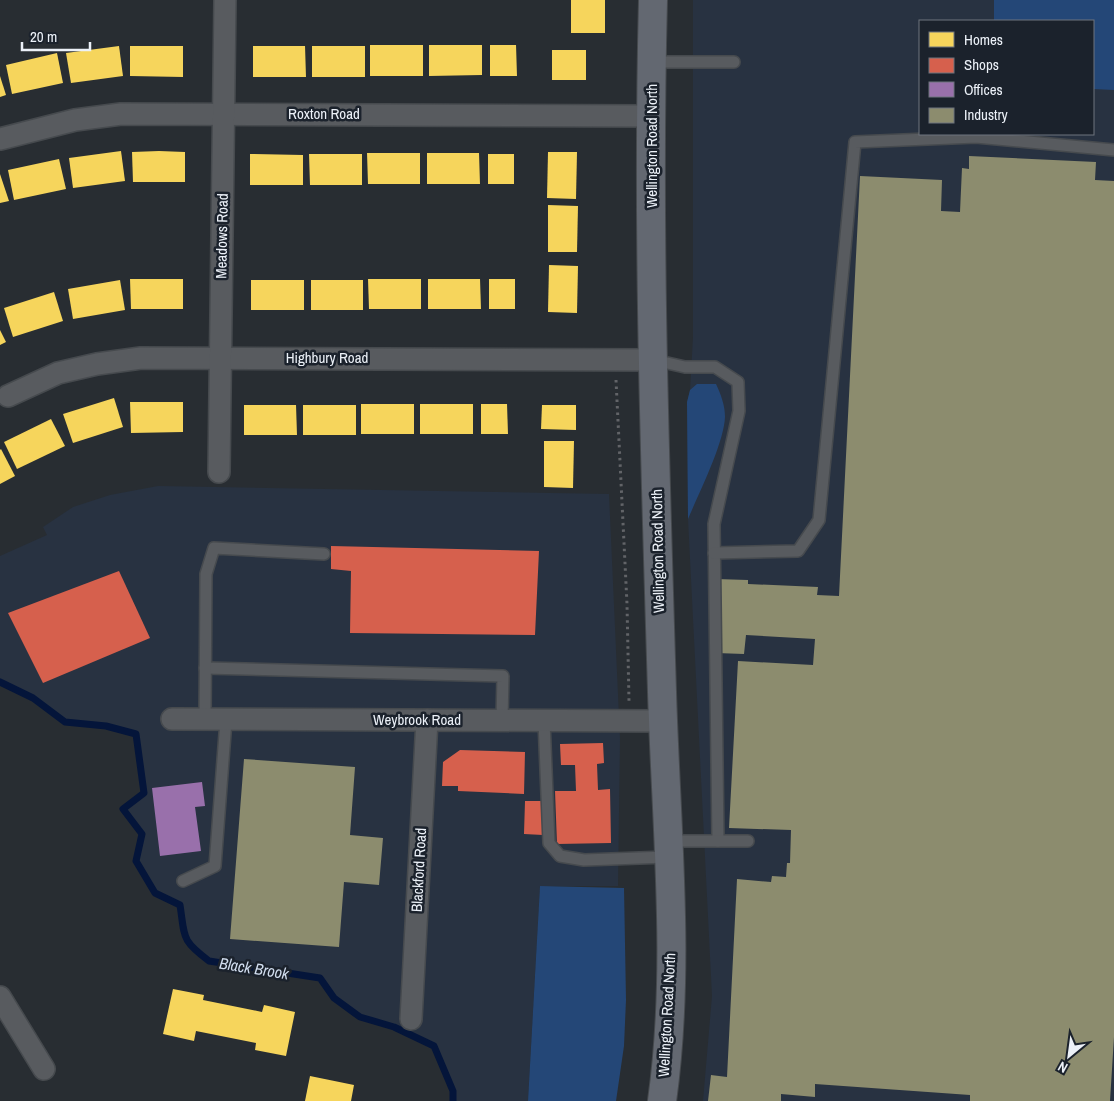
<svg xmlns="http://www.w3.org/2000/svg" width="1114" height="1101" viewBox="0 0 1114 1101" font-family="'Archivo Narrow',sans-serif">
<rect width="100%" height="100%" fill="#282d32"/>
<g fill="#283241" fill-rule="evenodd">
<path d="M693,0H1114V1101H703L712,996L688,519L687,402L690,390L693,337ZM920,21H1093V134H920Z"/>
<polygon points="158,486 609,494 620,739 618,886 540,886 528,1101 453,1101 454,1091 434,1046 395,1027 361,1017 335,999 321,978 209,959 187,940 182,905 155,893 137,861 143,834 124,809 145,794 137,734 106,726 66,721 34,697 0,681 0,556 47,535 43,527 73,507 110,495"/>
</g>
<g fill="#244777">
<polygon points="994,0 1114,0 1114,90 1093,89 1093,21 994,21"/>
<path d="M697,384H716C721,395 725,405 725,417C724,443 699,493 688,519L687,402L690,390Z"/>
<polygon points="540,886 624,888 626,1000 624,1046 616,1101 528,1101"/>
</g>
<g fill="#f6d55c">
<rect x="571" y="0" width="34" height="33"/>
<rect x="370" y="45" width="53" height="31"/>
<polygon points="429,45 482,45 482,75 429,76"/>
<polygon points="490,45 516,45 517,76 490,76"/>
<polygon points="119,46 123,76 71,83 66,53"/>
<polygon points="130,46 183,46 183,77 130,76"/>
<polygon points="253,46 305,46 306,77 253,77"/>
<rect x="312" y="46" width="53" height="31"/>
<rect x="552" y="50" width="34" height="30"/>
<polygon points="57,53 63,83 12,94 6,65"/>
<polygon points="0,76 6,95 0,97"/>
<polygon points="121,151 125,181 73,188 69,158"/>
<polygon points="159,151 185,152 185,182 133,182 132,152"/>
<polygon points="548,152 577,152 576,199 547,198"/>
<polygon points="367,153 420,153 420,184 368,184"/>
<polygon points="427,153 479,153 480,184 427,184"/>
<polygon points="250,154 303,155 303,185 250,185"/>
<polygon points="309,154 362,154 362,185 310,185"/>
<rect x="488" y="154" width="26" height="30"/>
<polygon points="59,159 66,189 14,200 8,170"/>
<polygon points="0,174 9,201 0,203"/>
<polygon points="548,205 578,206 577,252 548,252"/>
<polygon points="549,265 578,266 577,313 548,312"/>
<polygon points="130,279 183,279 183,309 131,309"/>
<polygon points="368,279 421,279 421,309 369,309"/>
<polygon points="428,279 480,279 481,309 428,309"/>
<rect x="489" y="279" width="26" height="30"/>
<polygon points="120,280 125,310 73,319 68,289"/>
<rect x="251" y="280" width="53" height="30"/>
<rect x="311" y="280" width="52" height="30"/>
<polygon points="54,292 63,321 13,337 4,308"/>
<polygon points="0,330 6,342 0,345"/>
<polygon points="114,398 123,427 73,443 63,414"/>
<polygon points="130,402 183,402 183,432 131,433"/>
<rect x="361" y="404" width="53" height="30"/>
<rect x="420" y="404" width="53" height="30"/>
<polygon points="481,404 507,404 508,434 481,434"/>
<polygon points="244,405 296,405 297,435 244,435"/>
<rect x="303" y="405" width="53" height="30"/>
<polygon points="542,405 576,405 576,430 541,429"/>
<polygon points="51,419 65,446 17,469 4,442"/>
<polygon points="544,441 574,441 573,488 544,487"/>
<polygon points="1,449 15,476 0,484 0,450"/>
<polygon points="173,989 204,995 203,1000 262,1012 264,1005 295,1012 286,1056 255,1050 256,1043 196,1031 194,1041 163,1034"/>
<polygon points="310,1076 354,1085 351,1101 305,1101"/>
</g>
<g fill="#d6604d">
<polygon points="331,546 539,551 535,635 350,633 351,571 331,569"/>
<polygon points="119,571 150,638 43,683 8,613"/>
<polygon points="603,743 604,763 597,764 598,790 610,789 611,843 557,844 555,791 576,791 575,765 561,765 560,744"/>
<polygon points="460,750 525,752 524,794 458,791 458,786 442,786 443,762"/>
<polygon points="525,801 544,801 543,835 524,834"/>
</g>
<polygon fill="#9970ab" points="202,782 205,806 195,807 201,851 160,856 152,788"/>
<g fill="#8c8c6e">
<polygon points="969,156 1096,162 1095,180 1114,181 1114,1037 1110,1101 970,1101 970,1095 815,1084 815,1097 781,1094 781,1101 708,1101 711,1075 727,1077 737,879 771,882 772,876 786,877 787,863 790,863 791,830 729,828 738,661 813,665 815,639 746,635 744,654 716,653 716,579 748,580 748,584 818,587 817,595 839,596 860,176 942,180 941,211 960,212 962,168 969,169"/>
<polygon points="244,759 355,767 350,835 383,838 379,885 344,882 339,947 230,939"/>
</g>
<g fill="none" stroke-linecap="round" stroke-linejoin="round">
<path stroke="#04153a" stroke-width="7" d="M0,682L33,698L65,722L106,726L136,734L144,793L123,809L142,834L136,861L155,893L180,905C185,938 181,940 209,961L320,978L334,998L360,1017L394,1027L434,1046L453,1091V1101"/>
<defs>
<g id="service">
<polyline points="652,62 734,62"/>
<polyline points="654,360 685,367 715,367 738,382 739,411 714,524 718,841"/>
<polyline points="714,553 798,551 819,520 855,142 976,137 1114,150"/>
<polyline points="205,668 503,676 502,720"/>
<polyline points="205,719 206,574 214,548 324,554"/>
<polyline points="544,721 549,843 560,856 584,860 667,857"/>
<polyline points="668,841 748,841"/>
<polyline points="183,881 215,866 226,720"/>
</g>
<g id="minor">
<polyline points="0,139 75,120 121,114 650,116"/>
<polyline points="8,396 58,373 97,364 141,358 654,360"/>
<polyline points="219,472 225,0"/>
<polyline points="172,719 663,721"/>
<polyline points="0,997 44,1069"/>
<polyline points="411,1019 427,720"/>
</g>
<path id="trunk" d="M653,0C647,231 655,461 662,692C666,828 681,966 662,1101"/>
</defs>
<use href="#service" stroke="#464a4e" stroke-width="14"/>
<use href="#minor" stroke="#464a4e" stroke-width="24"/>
<use href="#trunk" stroke="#464a4e" stroke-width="30"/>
<polyline stroke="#626468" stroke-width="3" stroke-dasharray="2.5 4" stroke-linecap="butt" points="616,380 627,604 629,701"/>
<use href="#service" stroke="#585b5f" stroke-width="11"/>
<use href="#minor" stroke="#585b5f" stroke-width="21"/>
<use href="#trunk" stroke="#636871" stroke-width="28"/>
</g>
<g text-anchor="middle" stroke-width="5" stroke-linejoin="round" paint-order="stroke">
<g font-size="15" fill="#ecf1f8" stroke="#1b222c">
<text x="324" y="119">Roxton Road</text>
<text transform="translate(652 146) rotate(-90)" y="5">Wellington Road North</text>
<text transform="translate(222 236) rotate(-89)" y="5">Meadows Road</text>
<text x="327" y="363">Highbury Road</text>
<text transform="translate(658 551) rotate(-91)" y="5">Wellington Road North</text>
<text x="417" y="725">Weybrook Road</text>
<text transform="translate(419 870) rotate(-87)" y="5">Blackford Road</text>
<text transform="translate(667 1015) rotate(-87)" y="5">Wellington Road North</text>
</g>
<g font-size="16" font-style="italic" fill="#d1ddee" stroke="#1b222c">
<text transform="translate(254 968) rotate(9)" y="6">Black Brook</text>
</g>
</g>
<rect x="919" y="20" width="175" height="115" fill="#1b222c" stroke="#6f757e"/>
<rect x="929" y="32" width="25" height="15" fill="#f6d55c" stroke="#6f757e"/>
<text x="964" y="45" font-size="15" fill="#ecf1f8">Homes</text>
<rect x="929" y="58" width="25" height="15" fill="#d6604d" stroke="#6f757e"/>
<text x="964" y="70" font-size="15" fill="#ecf1f8">Shops</text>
<rect x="929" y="82" width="25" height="15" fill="#9970ab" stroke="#6f757e"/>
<text x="964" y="95" font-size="15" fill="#ecf1f8">Offices</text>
<rect x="929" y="108" width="25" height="15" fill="#8c8c6e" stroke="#6f757e"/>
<text x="964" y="120" font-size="15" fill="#ecf1f8">Industry</text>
<g transform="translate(1069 1056) rotate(209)" stroke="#1b222c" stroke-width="4" paint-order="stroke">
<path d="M0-4L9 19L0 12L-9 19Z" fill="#ecf1f8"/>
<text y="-8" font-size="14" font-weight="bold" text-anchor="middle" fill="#ecf1f8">N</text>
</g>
<path d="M22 42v8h68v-8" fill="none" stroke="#ecf1f8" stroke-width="2.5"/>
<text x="30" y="42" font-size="15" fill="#ecf1f8" stroke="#1b222c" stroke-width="4" paint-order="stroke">20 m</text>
</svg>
